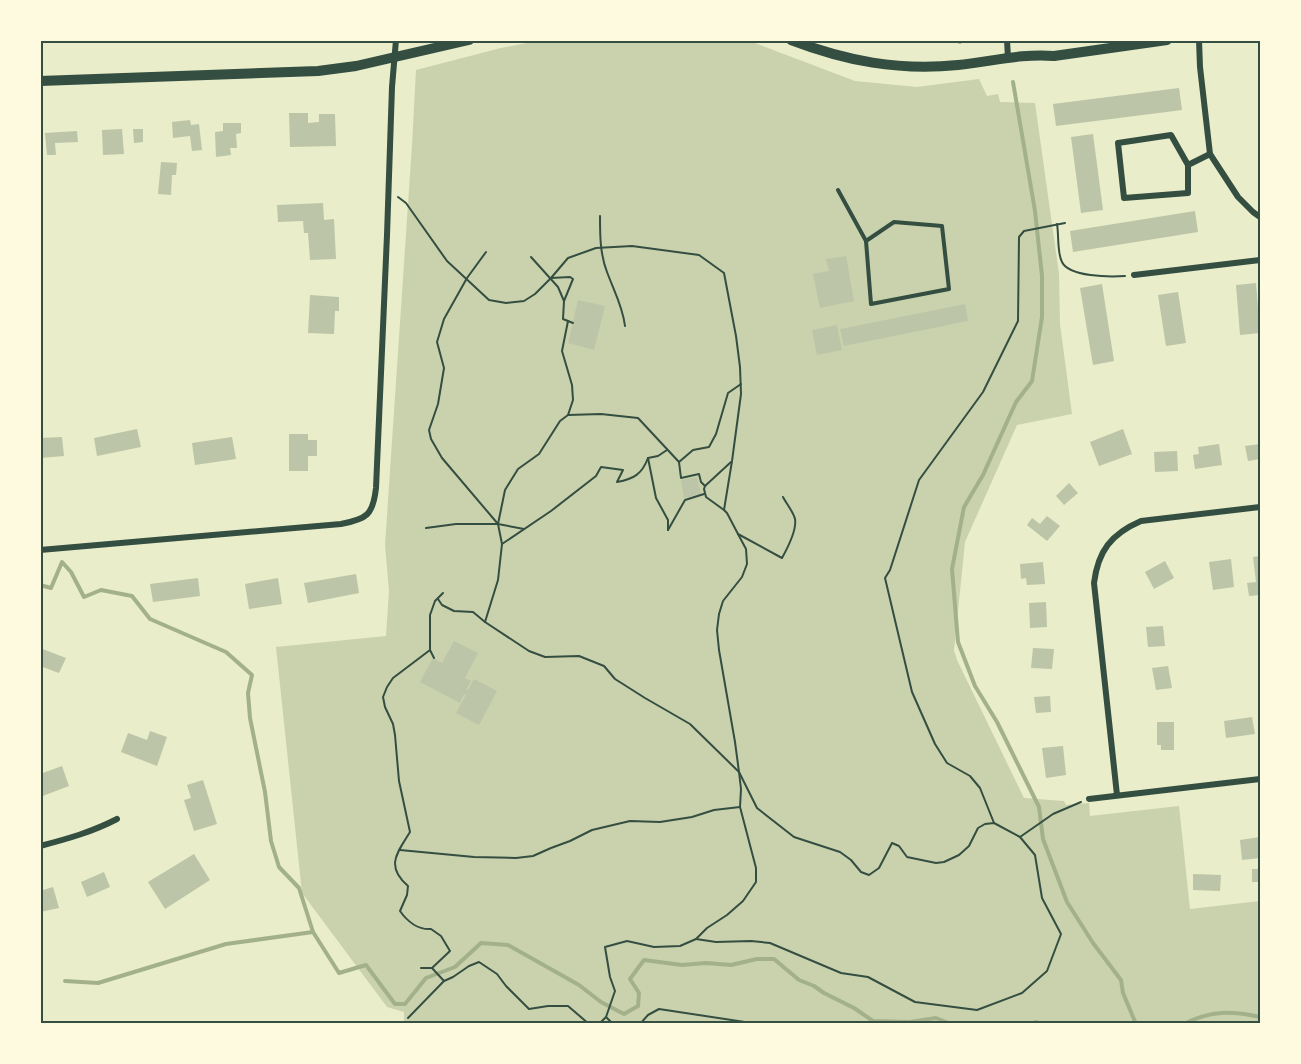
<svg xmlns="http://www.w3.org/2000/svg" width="1301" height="1064" viewBox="0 0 1301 1064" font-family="Lato,sans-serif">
<rect width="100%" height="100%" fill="#e9edc9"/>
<polygon fill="#cad2ad" points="747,40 855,81 917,87 979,79 987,96 998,94 1000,102 1035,103 1059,274 1060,324 1072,414 1017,425 965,542 954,650 957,660 1024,798 1064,801 1066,805 1089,803 1090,816 1179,806 1190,909 1260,901 1260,1023 404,1023 404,1012 387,1007 302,893 276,647 386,636 389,591 385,545 412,145 416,70 501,48 537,41"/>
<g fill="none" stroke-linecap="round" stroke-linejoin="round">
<g stroke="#a3b18a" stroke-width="4">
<polyline points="959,40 960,42"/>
<polyline points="1013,82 1035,211 1042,276 1042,317 1032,381 1016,402 983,475 964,507 952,569 958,642 975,686 997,722 1039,807 1043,839 1067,902 1093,943 1121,980 1123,993 1136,1024"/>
<polyline points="40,585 51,588 62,562 71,572 84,597 101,590 132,596 150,619 226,652 252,675 248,693 250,718 265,792 271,841 279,867 299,888 313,932"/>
<polyline points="65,981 98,983 226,944 313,932 339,973 366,965 395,1004 405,1004 426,978 455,967 481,943 508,945 579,985 601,1002 624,1014 638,1006 639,993 630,979 644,960 682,965 706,963 731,965 757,959 774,959 799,980 814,986 824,993 854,1008 873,1021 910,1022 936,1018 951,1024"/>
<polyline points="1029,1024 1037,1022 1039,1024"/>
<path d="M1184,1024C1211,1010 1232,1011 1260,1017"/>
</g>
</g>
<g fill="#bcc5a7">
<polygon points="1179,88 1182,110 1056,126 1053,104"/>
<polygon points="289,113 308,113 308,123 319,122 319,114 335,114 336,146 290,147"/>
<polygon points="190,120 191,125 199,124 202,150 192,151 190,136 173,138 172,122"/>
<polygon points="223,123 241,123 241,133 236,134 237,148 230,148 231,155 216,157 215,132 223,131"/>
<polygon points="122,129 124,154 103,155 102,130"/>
<polygon points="133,129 143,129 143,142 134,143"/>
<polygon points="77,131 78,142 55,143 56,155 47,155 45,133"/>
<polygon points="1093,134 1103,210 1081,213 1071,137"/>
<polygon points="161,162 177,163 176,175 172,175 171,195 158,194"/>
<polygon points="323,203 324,220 334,219 336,259 310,260 308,233 304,233 303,221 278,222 277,205"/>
<polygon points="1195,211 1198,232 1073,252 1070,231"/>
<polygon points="846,256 854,301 820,308 813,274 829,271 826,259"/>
<polygon points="1256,283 1260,333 1240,335 1236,285"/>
<polygon points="1102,284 1114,361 1093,365 1080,288"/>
<polygon points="1178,292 1186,343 1166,346 1158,295"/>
<polygon points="310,295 339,297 339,311 335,311 334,334 308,333"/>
<polygon points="578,300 605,306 594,350 568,343"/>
<polygon points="965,304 968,321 844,346 840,329"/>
<polygon points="837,325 842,350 817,355 812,330"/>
<polygon points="137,429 141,447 97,456 94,438"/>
<polygon points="1123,429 1132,454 1099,466 1090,442"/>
<polygon points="289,434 308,434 308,440 317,440 317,456 308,456 308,471 289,471"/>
<polygon points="62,437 64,456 40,458 40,438"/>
<polygon points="232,437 236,459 195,465 192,443"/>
<polygon points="1219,444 1222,465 1195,469 1193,455 1199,454 1198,447"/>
<polygon points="1260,444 1260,459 1248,461 1245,446"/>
<polygon points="1177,451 1178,471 1155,472 1154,452"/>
<polygon points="697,477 701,494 684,498 681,480"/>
<polygon points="1069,483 1078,493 1064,505 1056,496"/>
<polygon points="1047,516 1060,526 1047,541 1027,525 1032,518 1040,524"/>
<polygon points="1260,556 1260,595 1249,596 1247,583 1256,582 1253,557"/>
<polygon points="1231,559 1234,587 1213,590 1209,562"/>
<polygon points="1165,561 1174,578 1154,589 1145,572"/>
<polygon points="1043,562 1045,584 1027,585 1026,578 1021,579 1020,564"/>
<polygon points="356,574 359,593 308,603 304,583"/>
<polygon points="198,578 200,596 153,602 150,584"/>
<polygon points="278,578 282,604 249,609 245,584"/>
<polygon points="1046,602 1047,627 1030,628 1029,603"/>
<polygon points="1163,626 1165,646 1148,647 1146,627"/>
<polygon points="454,641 478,653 465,678 471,681 466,690 468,690 474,679 497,691 479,725 456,713 466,695 464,694 460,703 420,682 433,658 442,663"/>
<polygon points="40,648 66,658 59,673 40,666"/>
<polygon points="1033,648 1054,649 1052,669 1031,668"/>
<polygon points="1168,666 1172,688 1156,690 1152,668"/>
<polygon points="1050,696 1051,712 1036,713 1034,697"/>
<polygon points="1252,717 1255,734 1226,738 1224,721"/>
<polygon points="1157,722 1174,722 1174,750 1161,750 1161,745 1157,745"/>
<polygon points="150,731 167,737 157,766 121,752 128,733 147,740"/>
<polygon points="1063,746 1066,775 1046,778 1042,748"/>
<polygon points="41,766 43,773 62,766 69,786 40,797"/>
<polygon points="203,780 217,824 194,831 184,800 191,798 187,785"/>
<polygon points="1260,837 1260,858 1242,860 1240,840"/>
<polygon points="194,854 210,880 165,909 148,882"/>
<rect x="1252" y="869" width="8" height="13"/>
<polygon points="104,872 110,887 87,897 81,882"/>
<polygon points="1193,874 1221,875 1220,891 1193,890"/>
<polygon points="53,887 59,908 40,912 40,891"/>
</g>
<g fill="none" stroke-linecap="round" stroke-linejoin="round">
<g stroke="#344e41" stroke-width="2">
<polyline points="398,197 406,203 447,261 489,300 506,303 524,301 535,294 551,278 568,258 596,248 632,246 699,255 724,273 736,336 740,367 741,394 732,461 724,510"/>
<path d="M600,216C600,235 600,254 607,272C614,291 623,307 625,326"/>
<path d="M1057,224C1059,235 1057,253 1062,262C1069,277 1110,277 1125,276"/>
<polyline points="486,252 467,278 444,319 437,342 444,368 438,404 429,430 431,439 442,458 498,524"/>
<polyline points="531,257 558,287 564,301 563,319 573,323"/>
<polyline points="551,278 570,277 573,279 564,301"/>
<polyline points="568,321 562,351 572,385 573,400 568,415"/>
<polyline points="648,458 656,498 668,520 668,530"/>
<polyline points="648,458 658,456 667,450"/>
<polyline points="679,462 693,450 709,447 716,434 728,393 741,384"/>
<polyline points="705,486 731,462"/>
<polyline points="426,528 456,524 498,524 524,529"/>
<polyline points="668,530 685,500 704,494"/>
<path d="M502,544L551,511L596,476L601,467L623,470L617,482C634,479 642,474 648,458"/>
<polyline points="438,599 442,605 454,611 473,612 485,622 529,651 545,657 579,656 604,666 615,679 645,698 690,724 739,772 741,789 740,807 756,868 756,882 743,901 727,915 707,928 696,939 680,946 654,947 627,941 605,947 610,977 615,991 606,1017"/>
<path d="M485,622L498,580L502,544L498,524L505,490L518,469L539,454L560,421L568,415L601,414L638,418L679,462L681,478L699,474L701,482L705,486L704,489L706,497L724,510L727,513L738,534L782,558C787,549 797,530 795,519C794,513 786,503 783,497"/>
<path d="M430,650L393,678L387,687L383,697L385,707L393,724L395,735L399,781L410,832C397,853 385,866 408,886L407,895L400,911C407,921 418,930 431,929L441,936L450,951L432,968"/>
<polyline points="434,658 430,650 430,615 435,601 443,593"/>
<polyline points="994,823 980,788 970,776 947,763 935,744 912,692 885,578 890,570 919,480 983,392 1018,321 1019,237 1024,231 1065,223"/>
<polyline points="1020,837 1053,814 1081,802"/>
<polyline points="400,850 474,857 516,858 533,856 551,848 570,841 592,830 630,821 660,822 692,817 714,810 740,807"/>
<polyline points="696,939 716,942 751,941 770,943 841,973 868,977 915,1002 977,1010 1022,993 1047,971 1061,934 1042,898 1035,855 1020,837 994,823 985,824 978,828 969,846 959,855 944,862 936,863 907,857 899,846 892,843 879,868 869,875 861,872 851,860 840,852 794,837 757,808 739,772 735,742 719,650 717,630 719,614 723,601 742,577 747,564 746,549 738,534"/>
<polyline points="421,968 432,968"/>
<polyline points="432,968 444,981"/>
<polyline points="408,1018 444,981 453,977 469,966 479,962 497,974 506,986 529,1009 548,1006 568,1006 589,1024"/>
<polyline points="599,1024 606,1017 613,1024"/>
<polyline points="640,1024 648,1015 659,1009 758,1024"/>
</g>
<polyline stroke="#344e41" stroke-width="4" points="838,190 866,241 894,222 942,226 949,289 871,304 866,241"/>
<g stroke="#344e41" stroke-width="6">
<polyline points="1007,40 1008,58"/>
<polyline points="1199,40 1200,67 1210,154 1238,197 1253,212 1260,217"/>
<polyline points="1188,165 1171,135 1118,143 1124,198 1188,193 1188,165 1210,154"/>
<polyline points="1134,275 1260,260"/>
<path d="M40,550C141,542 241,532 341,524C367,519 373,515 376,488L387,235L392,87L396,40"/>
<path d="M1117,795L1094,583C1098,551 1111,534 1141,521L1260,507"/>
<polyline points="1089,799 1260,779"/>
<path d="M40,846C67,839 92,832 117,819"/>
</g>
<g stroke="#344e41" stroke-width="10">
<path d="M791,40C846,61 898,71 958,65C990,62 1022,53 1054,56L1167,40"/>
<polyline points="40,81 318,71 356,66 469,40"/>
</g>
</g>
<rect width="1301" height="1064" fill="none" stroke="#fefae0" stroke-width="84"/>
<rect x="42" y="42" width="1217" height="980" fill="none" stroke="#344e41" stroke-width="2"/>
</svg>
